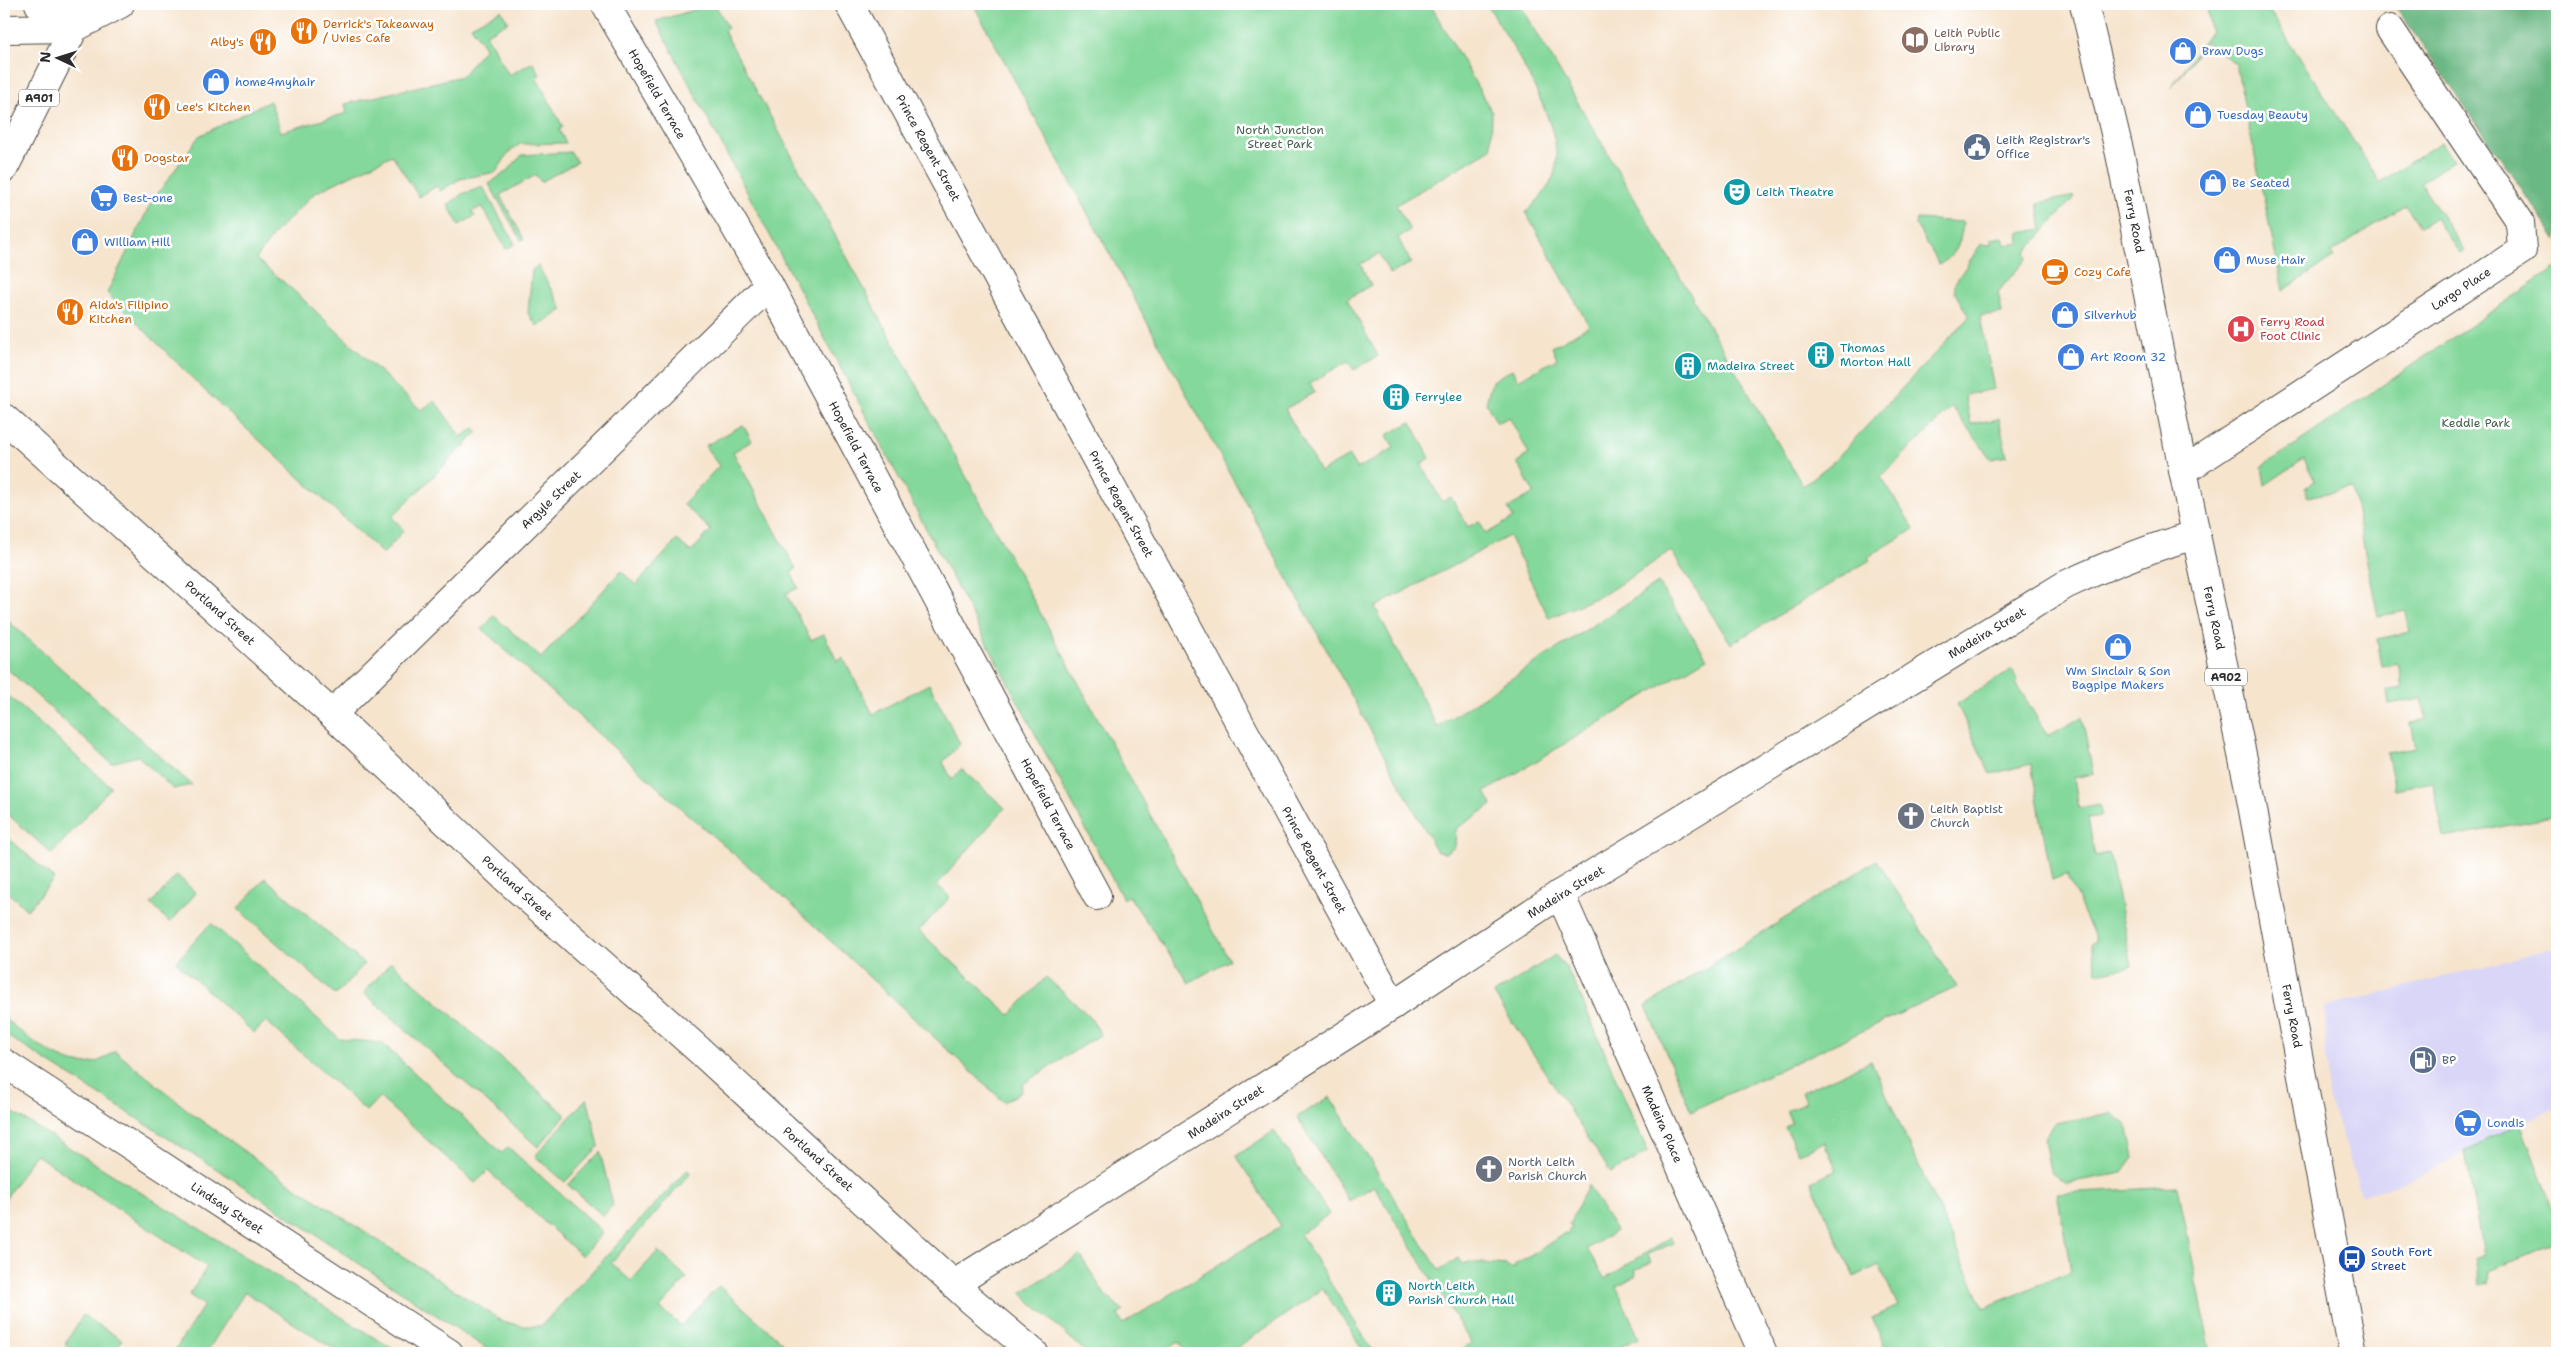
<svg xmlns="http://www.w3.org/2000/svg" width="2561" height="1357" viewBox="0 0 2561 1357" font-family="'Shantell Sans',sans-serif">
<rect width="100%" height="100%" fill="#fff"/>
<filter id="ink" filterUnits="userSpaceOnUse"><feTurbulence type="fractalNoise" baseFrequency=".02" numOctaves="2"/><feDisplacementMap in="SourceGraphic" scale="10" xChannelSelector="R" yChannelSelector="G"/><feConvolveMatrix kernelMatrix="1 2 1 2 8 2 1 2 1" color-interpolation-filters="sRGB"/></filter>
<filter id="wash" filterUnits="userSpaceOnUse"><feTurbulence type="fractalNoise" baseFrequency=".0096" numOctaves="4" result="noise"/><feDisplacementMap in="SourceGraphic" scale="20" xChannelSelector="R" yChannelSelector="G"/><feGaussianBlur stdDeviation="1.12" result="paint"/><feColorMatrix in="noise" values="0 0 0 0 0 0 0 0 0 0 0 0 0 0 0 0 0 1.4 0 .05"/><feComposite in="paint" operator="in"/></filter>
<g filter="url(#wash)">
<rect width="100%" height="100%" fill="#f6e4cd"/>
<polygon fill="#d9d6f7" points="2557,948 2557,1107 2404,1183 2362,1195 2328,1096 2325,1007"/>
<g fill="#84d89b" stroke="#588263">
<polygon points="715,4 728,28 724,31 1229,960 1189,983 1129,896 1123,899 656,21"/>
<path d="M973,4H1430L1492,112L1491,149L1396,205L1410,230L1398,238L1411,263L1390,274L1379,254L1360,264L1371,285L1347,299L1378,356L1354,370L1348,361L1310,383L1315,392L1285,409L1320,472L1349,456L1357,469L1394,448L1387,435L1411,422L1430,458L1421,464L1442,502L1451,497L1468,527L1479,521L1486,534L1513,518L1508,508L1534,493L1517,462L1529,454L1509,417L1497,423L1486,403L1492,381L1512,369L1518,380L1557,359L1552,347L1589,326L1526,212C1540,199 1553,185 1556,166C1563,123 1509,41 1487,4H1520L1803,486L1833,462L1969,317L1955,293V283L1981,244L1991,245V239L2003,237L2005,245L2020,243L2019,233L2042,229L2038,203L2075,196L2025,253L2027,258L1998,292L2002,313L1980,316L1994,389L1965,395L1971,424L1999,419L2007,456L1991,459L1952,407L1881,477L1914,529L1868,557L1870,560L1731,644L1671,551L1606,593L1549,618L1509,536L1375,607L1437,727L1658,583L1707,658L1485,792L1492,805L1456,829L1455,847L1446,853L1437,852Z"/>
<polygon points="2206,4 2265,4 2380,182 2441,142 2453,161 2420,183 2465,251 2460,254 2435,217 2420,227 2406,205 2331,253 2334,257 2283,291 2236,64 2206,42 2171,88 2211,31"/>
<polygon points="501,10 508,22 486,34 509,75 533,62 540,75 536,77 563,127 559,130 566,143 520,144 510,151 496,172 460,179 440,191 437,186 419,197 392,155 315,193 275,233 256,259 293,290 421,410 435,401 461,437 474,428 478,432 392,517 404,530 383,554 201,387 107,293 150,205 199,136 270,101 281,132 347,113 345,104 462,76 485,48 471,26"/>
<polygon points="571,152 577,162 541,182 536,175 500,195 524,239 521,240 489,184 508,170 522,155"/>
<polygon points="483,187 515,244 506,249 482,206 472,212 475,216 459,225 448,205 462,194"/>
<path d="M1917,219L1963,222C1962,238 1956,258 1939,264L1916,225Z"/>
<polygon points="538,266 563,310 537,326 528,313 532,270"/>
<polygon points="2557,267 2557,816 2444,838 2433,782 2395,789 2387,753 2416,748 2411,723 2426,719 2422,698 2389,704 2387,691 2403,688 2398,663 2382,666 2377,639 2410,632 2406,611 2378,616 2352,488 2307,497 2305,488 2315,481 2304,459 2265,485 2262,467"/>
<polygon points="743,425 752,441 733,452 796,569 791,572 798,588 786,594 811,640 824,634 837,661 843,658 873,714 929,684 960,744 943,762 952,780 961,769 1005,808 937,885 950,897 919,931 1010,1015 1046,977 1089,1016 1101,1034 1023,1084 1021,1092 1004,1102 768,883 693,819 482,629 494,616 541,658 621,571 636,585 677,540 691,552 711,530 683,504 719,466 705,446"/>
<polygon points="4,617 27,638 192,785 173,789 138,756 111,763 4,666"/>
<polygon points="2012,669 2018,682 2016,683 2048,736 2082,717 2093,774 2074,778 2079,808 2099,804 2102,816 2088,818 2095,856 2109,853 2132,966 2097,973 2091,944 2096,941 2067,874 2052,880 2031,764 1990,774 1957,704"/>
<polygon points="4,692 111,787 52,854 4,811"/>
<polygon points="4,834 54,879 27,910 4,889"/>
<polygon points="1877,860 1957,987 1691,1111 1646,1006"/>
<polygon points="177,875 196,893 170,923 151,904"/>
<polygon points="265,878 364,964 336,995 238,909"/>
<polygon points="211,923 340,1039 382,1043 502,1153 508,1147 603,1232 582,1256 488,1171 475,1183 379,1097 366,1111 266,1021 254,1033 176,962"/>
<polygon points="1555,955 1566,967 1578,991 1648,1152 1611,1173 1494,994"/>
<polygon points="391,962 566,1115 538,1147 364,993"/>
<path d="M4,1018C26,1036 68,1074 99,1061C105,1058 110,1054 115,1051L195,1116L273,1172L502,1321L522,1326H541L687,1170L691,1173L611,1263L631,1281L658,1251L687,1278L660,1308L681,1326L719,1286L794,1353H493L237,1182L4,1034Z"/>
<polygon points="1871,1061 1984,1308 2071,1271 2057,1193 2178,1187 2211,1353 1888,1353 1872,1318 1898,1306 1879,1265 1854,1277 1811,1182 1837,1170 1824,1142 1798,1154 1785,1127 1792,1123 1787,1111 1806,1102 1802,1092"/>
<polygon points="1330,1097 1439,1270 1459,1258 1463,1264 1470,1262 1507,1265 1508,1268 1515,1268 1515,1264 1525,1258 1526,1259 1565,1233 1568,1234 1572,1226 1569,1225 1588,1185 1616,1231 1587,1249 1605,1279 1671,1237 1674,1243 1648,1254 1651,1262 1635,1270 1637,1276 1616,1286 1639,1338 1607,1353 1493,1353 1491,1350 1487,1353 1456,1353 1471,1343 1374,1186 1349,1201 1297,1117"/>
<polygon points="587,1098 599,1146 565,1182 535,1156"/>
<polygon points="4,1107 399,1353 340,1353 245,1292 206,1353 173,1353 204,1305 189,1295 207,1267 35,1154 4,1201"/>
<polygon points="2111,1113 2127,1124 2134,1157 2123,1173 2066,1183 2050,1172 2044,1139 2055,1123"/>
<polygon points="2520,1123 2553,1209 2557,1207 2557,1242 2490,1270 2489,1283 2480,1285 2475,1257 2483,1255 2465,1152"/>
<polygon points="1274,1131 1329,1214 1300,1234 1374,1353 1365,1353 1323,1289 1229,1353 1188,1353 1179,1341 1165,1353 1087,1353 1021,1293 1080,1255 1105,1295 1124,1311 1118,1315 1123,1324 1281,1226 1236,1156"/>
<polygon points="600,1152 613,1205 603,1216 568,1185"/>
<polygon points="83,1315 122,1340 113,1353 78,1353 65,1344"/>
</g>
<polygon fill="#6bb883" stroke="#4b7257" points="2393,4 2557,4 2557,240 2403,17"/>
</g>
<g filter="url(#ink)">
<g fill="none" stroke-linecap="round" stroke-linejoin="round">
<defs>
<g id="minor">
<polyline points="39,4 74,28"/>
<polyline points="605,4 769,285 1097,896"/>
<polyline points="849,4 1393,1005"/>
<polyline points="4,29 74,28"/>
<polyline points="4,418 332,714 512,884 699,1050 971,1300 1034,1353"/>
<polyline points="2183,471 2522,250 2520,222 2390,29"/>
<polyline points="332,714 769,285"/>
<polyline points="1560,894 1763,1353"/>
<polyline points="4,1063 449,1353"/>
<path d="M954,1284L1393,1005L1560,894L2065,585C2108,565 2150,547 2196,535"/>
</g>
<g id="primary">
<polyline points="2084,4 2120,154 2196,535 2248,783 2353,1353"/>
<polyline points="74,28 120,4"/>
<polyline points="4,168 74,28 82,4"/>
</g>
</defs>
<use href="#minor" stroke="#494743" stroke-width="30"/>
<use href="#primary" stroke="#494743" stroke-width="30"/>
<use href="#minor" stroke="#fff" stroke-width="28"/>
<use href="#primary" stroke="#fff" stroke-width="28"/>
</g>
</g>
<defs>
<symbol id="restaurant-disc" viewBox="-11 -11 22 22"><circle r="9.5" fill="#e8710a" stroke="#fff"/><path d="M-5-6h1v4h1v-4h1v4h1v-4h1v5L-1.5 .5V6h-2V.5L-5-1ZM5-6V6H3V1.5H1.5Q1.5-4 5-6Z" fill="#fff"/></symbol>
<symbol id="library-disc" viewBox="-11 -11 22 22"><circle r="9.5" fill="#8d6e63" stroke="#fff"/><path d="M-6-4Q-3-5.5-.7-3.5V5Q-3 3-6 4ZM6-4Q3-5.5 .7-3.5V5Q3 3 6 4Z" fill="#fff"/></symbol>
<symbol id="shop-disc" viewBox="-11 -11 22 22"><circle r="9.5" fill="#3f7fe0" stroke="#fff"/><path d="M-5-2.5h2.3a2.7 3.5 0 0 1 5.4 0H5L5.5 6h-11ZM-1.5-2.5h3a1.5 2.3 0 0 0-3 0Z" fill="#fff"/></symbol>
<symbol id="civic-disc" viewBox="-11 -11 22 22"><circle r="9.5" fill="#5c6f8a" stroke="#fff"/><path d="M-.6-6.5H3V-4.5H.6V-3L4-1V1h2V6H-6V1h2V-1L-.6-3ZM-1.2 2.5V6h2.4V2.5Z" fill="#fff"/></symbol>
<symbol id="theatre-disc" viewBox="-11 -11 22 22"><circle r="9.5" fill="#0f9aa8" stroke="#fff"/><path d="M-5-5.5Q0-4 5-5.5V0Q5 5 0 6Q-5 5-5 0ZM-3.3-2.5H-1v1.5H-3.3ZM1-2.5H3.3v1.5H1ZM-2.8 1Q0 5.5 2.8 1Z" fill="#fff"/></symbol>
<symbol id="supermarket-disc" viewBox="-11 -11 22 22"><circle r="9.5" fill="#3f7fe0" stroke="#fff"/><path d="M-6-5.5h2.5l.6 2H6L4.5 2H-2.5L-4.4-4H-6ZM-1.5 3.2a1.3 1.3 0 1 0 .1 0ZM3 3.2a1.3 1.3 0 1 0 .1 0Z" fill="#fff"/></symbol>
<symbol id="cafe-disc" viewBox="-11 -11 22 22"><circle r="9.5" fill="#e8710a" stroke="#fff"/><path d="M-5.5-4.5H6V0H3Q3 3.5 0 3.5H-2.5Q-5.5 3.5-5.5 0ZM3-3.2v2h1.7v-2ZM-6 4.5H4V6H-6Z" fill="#fff"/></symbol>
<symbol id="hospital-disc" viewBox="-11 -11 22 22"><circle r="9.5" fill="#e0444e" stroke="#fff"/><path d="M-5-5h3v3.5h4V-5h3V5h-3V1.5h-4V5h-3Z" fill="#fff"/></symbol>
<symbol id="building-disc" viewBox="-11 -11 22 22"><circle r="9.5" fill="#0f9aa8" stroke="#fff"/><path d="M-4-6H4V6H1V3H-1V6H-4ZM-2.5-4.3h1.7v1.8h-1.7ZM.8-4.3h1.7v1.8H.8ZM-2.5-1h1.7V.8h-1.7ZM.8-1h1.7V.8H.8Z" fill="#fff"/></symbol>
<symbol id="church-disc" viewBox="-11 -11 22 22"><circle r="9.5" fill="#6b7280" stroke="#fff"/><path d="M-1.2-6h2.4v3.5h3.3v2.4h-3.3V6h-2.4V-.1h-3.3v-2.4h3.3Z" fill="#fff"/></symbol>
<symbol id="fuel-disc" viewBox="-11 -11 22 22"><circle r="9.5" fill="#5c6f8a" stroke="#fff"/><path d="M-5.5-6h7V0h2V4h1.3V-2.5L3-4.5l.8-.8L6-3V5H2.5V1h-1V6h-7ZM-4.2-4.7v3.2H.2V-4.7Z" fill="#fff"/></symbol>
<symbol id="bus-disc" viewBox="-11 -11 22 22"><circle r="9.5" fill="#1a4fb4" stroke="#fff"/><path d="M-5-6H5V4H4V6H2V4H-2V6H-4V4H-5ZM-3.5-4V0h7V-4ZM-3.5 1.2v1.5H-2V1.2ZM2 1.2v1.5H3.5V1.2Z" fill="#fff"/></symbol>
</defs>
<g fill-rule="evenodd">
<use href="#restaurant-disc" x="288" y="15" width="32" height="32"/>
<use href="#library-disc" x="1899" y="24" width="32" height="32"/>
<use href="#restaurant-disc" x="247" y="26" width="32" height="32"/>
<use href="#shop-disc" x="2167" y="35" width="32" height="32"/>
<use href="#shop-disc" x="200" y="66" width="32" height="32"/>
<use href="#restaurant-disc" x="141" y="91" width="32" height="32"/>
<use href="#shop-disc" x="2182" y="99" width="32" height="32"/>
<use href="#civic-disc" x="1961" y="131" width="32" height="32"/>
<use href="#restaurant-disc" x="109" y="142" width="32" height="32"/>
<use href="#shop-disc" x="2197" y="167" width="32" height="32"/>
<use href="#theatre-disc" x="1721" y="176" width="32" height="32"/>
<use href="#supermarket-disc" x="88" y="182" width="32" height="32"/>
<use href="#shop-disc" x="69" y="226" width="32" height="32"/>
<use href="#shop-disc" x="2211" y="244" width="32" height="32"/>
<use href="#cafe-disc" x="2039" y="256" width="32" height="32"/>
<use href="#restaurant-disc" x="54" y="296" width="32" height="32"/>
<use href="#shop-disc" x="2049" y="299" width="32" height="32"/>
<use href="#hospital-disc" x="2225" y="313" width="32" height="32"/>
<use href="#building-disc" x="1805" y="339" width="32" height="32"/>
<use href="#shop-disc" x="2055" y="341" width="32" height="32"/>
<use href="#building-disc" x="1672" y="350" width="32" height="32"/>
<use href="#building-disc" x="1380" y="381" width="32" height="32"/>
<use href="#shop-disc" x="2102" y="631" width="32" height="32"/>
<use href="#church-disc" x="1895" y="800" width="32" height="32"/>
<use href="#fuel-disc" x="2407" y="1044" width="32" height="32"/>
<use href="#supermarket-disc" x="2452" y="1107" width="32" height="32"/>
<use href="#church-disc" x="1473" y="1153" width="32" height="32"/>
<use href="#bus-disc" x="2336" y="1243" width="32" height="32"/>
<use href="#building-disc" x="1373" y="1277" width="32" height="32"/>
</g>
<g text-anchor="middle" stroke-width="5" stroke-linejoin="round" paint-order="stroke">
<g fill="#fff" stroke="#6b6b6b" stroke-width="1">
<rect x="19" y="89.5" width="40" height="17" rx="4"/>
<rect x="2205" y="668.5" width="42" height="17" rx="4"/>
</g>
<g font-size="11" font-weight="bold" fill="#2b2b2b">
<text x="39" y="102">A901</text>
<text x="2226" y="681">A902</text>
</g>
<g font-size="12" fill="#c56008" stroke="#fff" text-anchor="start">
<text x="323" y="28">Derrick's Takeaway<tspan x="323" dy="14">/ Uvies Cafe</tspan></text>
<text x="244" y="46" text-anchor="end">Alby's</text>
<text x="176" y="111">Lee's Kitchen</text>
<text x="144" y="162">Dogstar</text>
<text x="2074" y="276">Cozy Cafe</text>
<text x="89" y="309">Aida's Filipino<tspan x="89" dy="14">Kitchen</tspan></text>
</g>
<g font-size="12" fill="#785e54" stroke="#fff" text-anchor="start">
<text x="1934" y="37">Leith Public<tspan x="1934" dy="14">Library</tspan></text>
</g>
<g font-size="12" fill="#366cbe" stroke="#fff" text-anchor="start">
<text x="2202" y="55">Braw Dugs</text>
<text x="235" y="86">home4myhair</text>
<text x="2217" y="119">Tuesday Beauty</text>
<text x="2232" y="187">Be Seated</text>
<text x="123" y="202">Best-one</text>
<text x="104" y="246">William Hill</text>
<text x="2246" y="264">Muse Hair</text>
<text x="2084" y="319">Silverhub</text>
<text x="2090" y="361">Art Room 32</text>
<text x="2118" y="675" text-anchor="middle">Wm Sinclair &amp; Son<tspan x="2118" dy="14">Bagpipe Makers</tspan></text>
<text x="2487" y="1127">Londis</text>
</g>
<g font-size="12" fill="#2b2b2b" stroke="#fff">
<text transform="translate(657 94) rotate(60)" y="4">Hopefield Terrace</text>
<text transform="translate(928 148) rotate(61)" y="4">Prince Regent Street</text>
<text transform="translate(2134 221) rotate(79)" y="4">Ferry Road</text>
<text transform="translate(2461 289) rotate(-33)" y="4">Largo Place</text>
<text transform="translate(856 447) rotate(62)" y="4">Hopefield Terrace</text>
<text transform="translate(551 500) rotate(-44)" y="4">Argyle Street</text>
<text transform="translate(1121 504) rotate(61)" y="4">Prince Regent Street</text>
<text transform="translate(220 613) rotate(42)" y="4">Portland Street</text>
<text transform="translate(2214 618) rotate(78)" y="4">Ferry Road</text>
<text transform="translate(1987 633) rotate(-31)" y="4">Madeira Street</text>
<text transform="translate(1048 804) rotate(62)" y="4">Hopefield Terrace</text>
<text transform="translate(1314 860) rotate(61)" y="4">Prince Regent Street</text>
<text transform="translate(517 888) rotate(42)" y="4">Portland Street</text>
<text transform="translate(1566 892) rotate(-32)" y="4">Madeira Street</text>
<text transform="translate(2292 1016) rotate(79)" y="4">Ferry Road</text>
<text transform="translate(1226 1112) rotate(-33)" y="4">Madeira Street</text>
<text transform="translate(1662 1124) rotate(66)" y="4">Madeira Place</text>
<text transform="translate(818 1159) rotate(42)" y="4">Portland Street</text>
<text transform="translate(227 1208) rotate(33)" y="4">Lindsay Street</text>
</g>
<g font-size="12" fill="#465f4d" stroke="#fff">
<text x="1280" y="134">North Junction<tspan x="1280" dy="14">Street Park</tspan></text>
<text x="2476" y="427">Keddie Park</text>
</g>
<g font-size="12" fill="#4e5e75" stroke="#fff" text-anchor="start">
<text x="1996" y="144">Leith Registrar's<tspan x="1996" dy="14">Office</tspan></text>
<text x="2442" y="1064">BP</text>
</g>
<g font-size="12" fill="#0d838f" stroke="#fff" text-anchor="start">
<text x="1756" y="196">Leith Theatre</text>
<text x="1840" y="352">Thomas<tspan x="1840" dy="14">Morton Hall</tspan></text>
<text x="1707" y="370">Madeira Street</text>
<text x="1415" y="401">Ferrylee</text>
<text x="1408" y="1290">North Leith<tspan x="1408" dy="14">Parish Church Hall</tspan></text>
</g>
<g font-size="12" fill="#be3a42" stroke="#fff" text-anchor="start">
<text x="2260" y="326">Ferry Road<tspan x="2260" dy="14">Foot Clinic</tspan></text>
</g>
<g font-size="12" fill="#5b616d" stroke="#fff" text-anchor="start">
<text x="1930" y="813">Leith Baptist<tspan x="1930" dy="14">Church</tspan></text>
<text x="1508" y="1166">North Leith<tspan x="1508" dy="14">Parish Church</tspan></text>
</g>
<g font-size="12" fill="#164399" stroke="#fff" text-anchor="start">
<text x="2371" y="1256">South Fort<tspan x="2371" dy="14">Street</tspan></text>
</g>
</g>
<rect width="2561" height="1357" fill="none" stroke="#fff" stroke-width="20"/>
<g transform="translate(58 58) rotate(274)" stroke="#ffffff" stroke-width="4" paint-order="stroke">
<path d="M0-4L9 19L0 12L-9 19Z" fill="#2b2b2b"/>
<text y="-8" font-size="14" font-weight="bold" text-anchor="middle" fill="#2b2b2b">N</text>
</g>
</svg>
